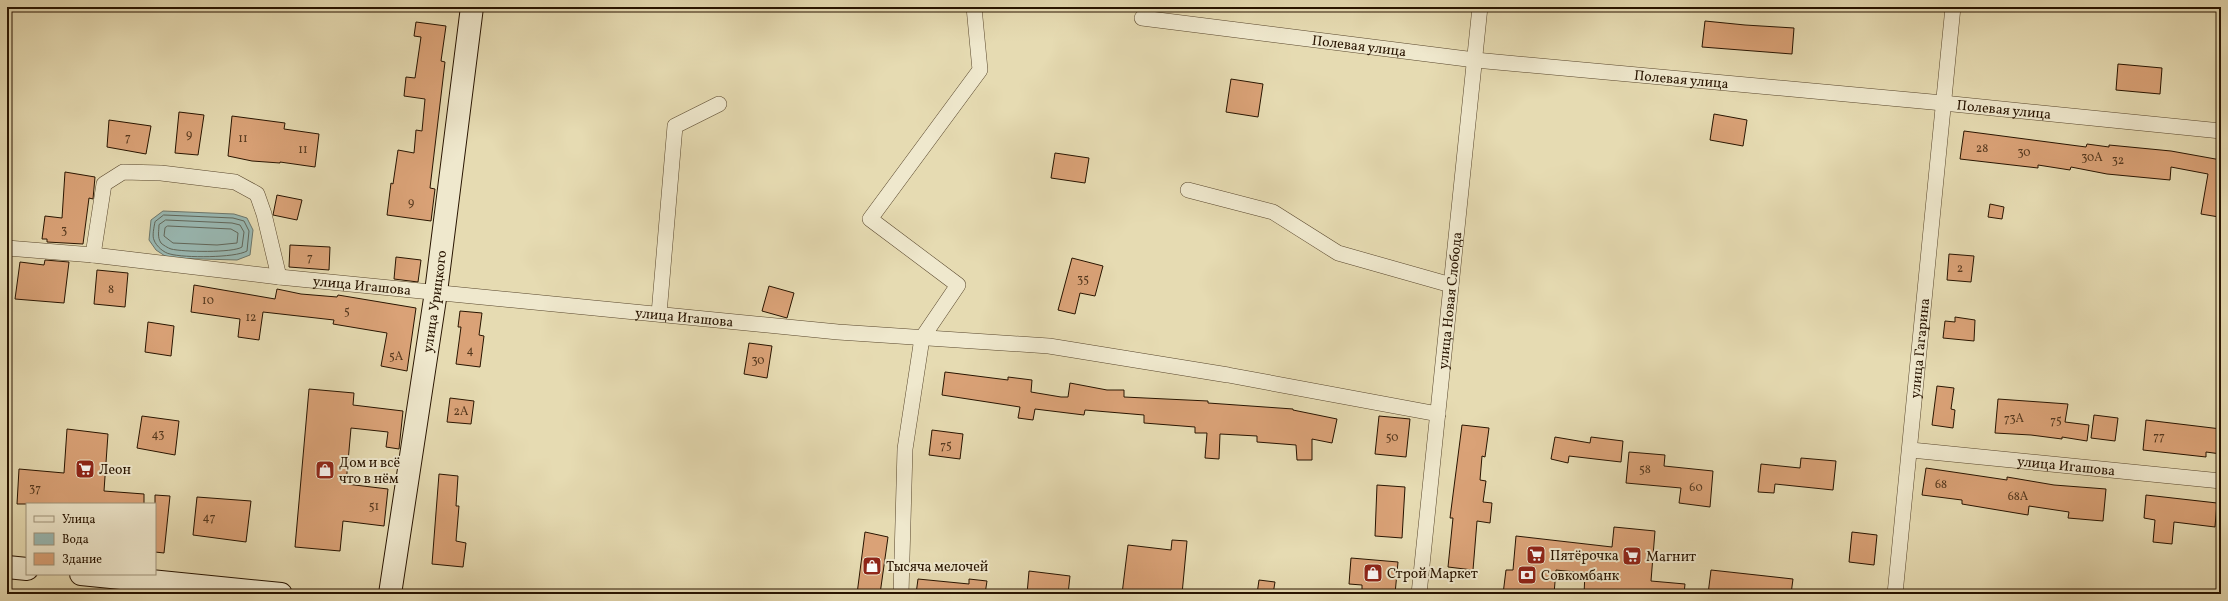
<svg xmlns="http://www.w3.org/2000/svg" width="2228" height="601" viewBox="0 0 2228 601" font-family="Vollkorn,serif">
<rect width="100%" height="100%" fill="#e6dbb2"/>
<filter id="stains"><feTurbulence type="fractalNoise" baseFrequency=".005" numOctaves="4"/><feColorMatrix values="0 0 0 0 .2 0 0 0 0 .09 0 0 0 0 .02 0 0 0 .5 -.17"/></filter>
<radialGradient id="worn" r=".72"><stop offset=".6" stop-color="#630" stop-opacity="0"/><stop offset="1" stop-color="#630" stop-opacity=".3"/></radialGradient>
<polygon fill="#99b9b4" stroke="#6c776c" points="163,211 234,214 247,218 253,230 250,255 237,260 168,258 156,250 149,240 151,220"/>
<g fill="none" stroke-linecap="round" stroke-linejoin="round">
<g stroke="#60665a" stroke-width="1">
<path d="M164,215L233,218L244,221L249,231L247,251C235,258 184,258 170,254C164,253 156,246 154,240C152,236 154,227 155,222Z"/>
<path d="M166,220L232,223L240,225L244,232L242,247C233,253 183,252 171,249C168,248 163,245 161,243C157,237 159,231 159,225Z"/>
<polygon points="168,226 231,229 238,233 237,243 217,245 173,243 164,236 165,228"/>
</g>
</g>
<g fill="#daa277" stroke="#281400">
<polygon points="1705,21 1745,25 1794,28 1792,54 1702,47"/>
<polygon points="416,22 446,26 441,61 445,62 430,188 435,189 431,221 387,215 391,183 393,184 398,150 414,153 416,130 422,131 425,99 404,96 406,77 415,78 421,37 414,36"/>
<polygon points="2118,64 2162,68 2160,94 2116,90"/>
<polygon points="1231,79 1263,84 1258,117 1226,112"/>
<polygon points="179,112 204,115 198,155 175,153"/>
<polygon points="1714,114 1747,120 1743,146 1710,140"/>
<polygon points="232,116 285,123 284,129 319,134 315,167 280,162 280,163 252,161 228,156"/>
<polygon points="109,120 151,126 146,154 107,147"/>
<polygon points="1964,131 2086,147 2087,144 2109,147 2109,145 2171,151 2221,160 2221,205 2219,217 2201,214 2208,174 2171,167 2170,180 2107,174 2071,167 2070,170 2038,165 2038,168 1960,159"/>
<polygon points="1055,153 1089,158 1085,183 1051,178"/>
<polygon points="65,172 95,177 93,199 89,198 83,244 47,242 47,239 42,239 45,216 62,218"/>
<polygon points="277,195 302,200 297,220 273,215"/>
<polygon points="1990,204 2004,207 2002,219 1988,217"/>
<polygon points="290,245 330,247 329,270 289,267"/>
<polygon points="1949,254 1974,256 1971,282 1947,280"/>
<polygon points="396,257 421,260 418,282 394,279"/>
<polygon points="1072,258 1103,266 1095,296 1080,293 1075,314 1058,310"/>
<polygon points="45,260 69,262 64,303 15,299 20,262 44,265"/>
<polygon points="97,270 128,273 125,307 94,304"/>
<polygon points="194,285 275,299 277,289 301,294 337,297 338,295 416,308 407,371 381,366 387,333 333,324 334,320 263,312 259,340 238,337 240,319 191,312"/>
<polygon points="769,286 794,293 787,318 762,311"/>
<polygon points="460,311 482,313 479,335 484,336 480,367 456,364 461,327 458,327"/>
<polygon points="1955,317 1975,320 1974,341 1943,338 1945,321 1955,322"/>
<polygon points="148,322 174,326 171,356 145,352"/>
<polygon points="749,343 772,346 767,378 744,374"/>
<polygon points="945,372 1008,380 1008,377 1032,380 1031,392 1061,397 1068,397 1070,383 1107,390 1124,390 1124,397 1208,401 1208,403 1293,409 1293,410 1337,419 1332,443 1312,439 1312,460 1297,460 1296,445 1257,442 1257,436 1220,434 1219,459 1205,458 1207,433 1195,433 1195,427 1144,423 1144,415 1085,410 1084,415 1035,409 1033,420 1018,418 1020,407 942,395"/>
<polygon points="1937,386 1954,388 1951,409 1955,410 1953,428 1932,425"/>
<polygon points="309,389 354,393 353,405 403,411 399,449 386,447 388,432 351,428 346,484 388,489 384,526 343,521 340,551 295,547"/>
<polygon points="450,398 474,401 471,424 447,422"/>
<polygon points="1998,399 2068,404 2065,422 2089,425 2087,441 2062,437 2062,439 2031,435 1995,433"/>
<polygon points="2094,415 2118,418 2115,441 2091,438"/>
<polygon points="142,416 179,421 175,455 137,448"/>
<polygon points="1379,416 1410,419 1406,457 1375,454"/>
<polygon points="2146,420 2221,429 2221,454 2206,452 2206,457 2143,450"/>
<polygon points="1462,425 1489,428 1485,457 1482,456 1480,480 1486,481 1483,502 1492,503 1490,523 1477,521 1473,570 1448,567 1453,518 1450,518"/>
<polygon points="67,429 108,434 104,491 144,494 144,504 17,504 19,469 64,473"/>
<polygon points="932,430 963,434 960,459 929,455"/>
<polygon points="1555,437 1590,443 1591,437 1623,441 1621,462 1569,456 1568,463 1551,459"/>
<polygon points="1629,452 1665,455 1664,466 1713,471 1710,507 1679,503 1681,488 1626,483"/>
<polygon points="1801,458 1836,461 1833,490 1775,484 1774,493 1758,492 1761,464 1800,468"/>
<polygon points="1926,468 2007,480 2007,477 2054,485 2106,489 2103,521 2068,518 2069,512 2029,506 2028,515 1962,504 1962,500 1922,495"/>
<polygon points="439,474 458,476 456,506 459,506 456,541 466,543 463,567 432,564"/>
<polygon points="1377,485 1405,487 1402,538 1375,536"/>
<polygon points="155,495 170,496 164,553 155,552"/>
<polygon points="2146,495 2217,503 2215,527 2174,522 2172,544 2153,542 2155,520 2144,518"/>
<polygon points="197,497 251,501 246,542 193,535"/>
<polygon points="1614,527 1655,531 1651,581 1685,584 1684,594 1584,594 1585,573 1556,570 1554,594 1503,594 1506,570 1513,570 1516,536 1612,547"/>
<polygon points="865,532 888,537 880,594 857,594"/>
<polygon points="1852,532 1877,535 1874,565 1849,562"/>
<polygon points="1172,540 1187,541 1182,594 1122,594 1128,545 1171,550"/>
<polygon points="1351,558 1398,562 1395,594 1362,594 1362,585 1349,584"/>
<polygon points="1711,570 1793,579 1791,594 1708,594"/>
<polygon points="1029,571 1070,576 1068,594 1027,594"/>
<polygon points="918,579 969,584 969,579 987,581 985,594 916,594"/>
<polygon points="1259,580 1275,582 1273,594 1257,594"/>
</g>
<g fill="none" stroke-linecap="round" stroke-linejoin="round">
<defs>
<g id="minor">
<path id="s1" d="M1142,18L1475,60L1943,103L2221,131"/>
<polyline points="1188,190 1273,212 1338,253 1451,285"/>
<path id="s2" d="M7,248L93,255L279,277L838,332L1049,346L1228,375L1438,414"/>
<polyline points="93,255 104,184 123,172 161,173 235,182 257,194 264,214 279,277"/>
<polyline points="659,314 675,126 719,104"/>
<path id="s3" d="M1911,450L2221,481"/>
<polyline points="901,594 905,449 922,338 958,285 870,219 980,70 974,7"/>
<path id="s4" d="M1419,594L1480,7"/>
<path id="s5" d="M1895,594L1953,7"/>
</g>
<g id="secondary">
<polyline points="7,567 27,569"/>
<polyline points="81,574 281,594"/>
<path id="s6" d="M390,594L436,292L472,7"/>
</g>
</defs>
<use href="#minor" stroke="#58462c" stroke-width="16"/>
<use href="#secondary" stroke="#281400" stroke-width="24"/>
<use href="#minor" stroke="#efe8cd" stroke-width="15"/>
<use href="#secondary" stroke="#efe8cd" stroke-width="22"/>
</g>
<defs>
<symbol id="supermarket-square" viewBox="-11 -11 22 22"><rect x="-9" y="-9" width="18" height="18" rx="4" fill="#8f2418" stroke="#efe8cd"/><path d="M-6-5.5h2.5l.6 2H6L4.5 2H-2.5L-4.4-4H-6ZM-1.5 3.2a1.3 1.3 0 1 0 .1 0ZM3 3.2a1.3 1.3 0 1 0 .1 0Z" fill="#fff"/></symbol>
<symbol id="shop-square" viewBox="-11 -11 22 22"><rect x="-9" y="-9" width="18" height="18" rx="4" fill="#8f2418" stroke="#efe8cd"/><path d="M-5-2.5h2.3a2.7 3.5 0 0 1 5.4 0H5L5.5 6h-11ZM-1.5-2.5h3a1.5 2.3 0 0 0-3 0Z" fill="#fff"/></symbol>
<symbol id="bank-square" viewBox="-11 -11 22 22"><rect x="-9" y="-9" width="18" height="18" rx="4" fill="#8f2418" stroke="#efe8cd"/><path d="M-6-4H6V4H-6ZM0-2.3a2.3 2.3 0 1 0 0 4.6a2.3 2.3 0 1 0 0-4.6Z" fill="#fff"/></symbol>
</defs>
<g fill-rule="evenodd">
<use href="#supermarket-square" x="74" y="458" width="22" height="22"/>
<use href="#shop-square" x="314" y="459" width="22" height="22"/>
<use href="#supermarket-square" x="1525" y="544" width="22" height="22"/>
<use href="#supermarket-square" x="1621" y="545" width="22" height="22"/>
<use href="#shop-square" x="861" y="555" width="22" height="22"/>
<use href="#shop-square" x="1362" y="562" width="22" height="22"/>
<use href="#bank-square" x="1516" y="564" width="22" height="22"/>
</g>
<g text-anchor="middle" stroke-width="4" stroke-linejoin="round" paint-order="stroke">
<g font-size="12" fill="#54381e">
<text x="189" y="138">9</text>
<text x="128" y="141">7</text>
<text x="243" y="142">11</text>
<text x="1982" y="152">28</text>
<text x="303" y="153">11</text>
<text x="2024" y="156">30</text>
<text x="2092" y="161">30А</text>
<text x="2118" y="164">32</text>
<text x="411" y="206">9</text>
<text x="64" y="234">3</text>
<text x="310" y="261">7</text>
<text x="1960" y="272">2</text>
<text x="1083" y="283">35</text>
<text x="111" y="293">8</text>
<text x="208" y="304">10</text>
<text x="347" y="315">5</text>
<text x="251" y="321">12</text>
<text x="470" y="354">4</text>
<text x="396" y="360">5А</text>
<text x="758" y="364">30</text>
<text x="461" y="415">2А</text>
<text x="2014" y="422">73А</text>
<text x="2056" y="424">75</text>
<text x="158" y="438">43</text>
<text x="2159" y="440">77</text>
<text x="1392" y="441">50</text>
<text x="946" y="449">75</text>
<text x="1645" y="473">58</text>
<text x="1941" y="488">68</text>
<text x="1696" y="491">60</text>
<text x="35" y="492">37</text>
<text x="2018" y="500">68А</text>
<text x="374" y="510">51</text>
<text x="209" y="521">47</text>
</g>
<g font-size="14" fill="#281400" stroke="#efe8cd">
<text dy="5" stroke="none"><textPath href="#s1" startOffset="219">Полевая улица</textPath></text>
<text dy="5" stroke="none"><textPath href="#s1" startOffset="543">Полевая улица</textPath></text>
<text dy="5" stroke="none"><textPath href="#s1" startOffset="867">Полевая улица</textPath></text>
<text dy="5" stroke="none"><textPath href="#s2" startOffset="357">улица Игашова</textPath></text>
<text dy="5" stroke="none"><textPath href="#s6" startOffset="296">улица Урицкого</textPath></text>
<text dy="5" stroke="none"><textPath href="#s4" startOffset="295">улица Новая Слобода</textPath></text>
<text dy="5" stroke="none"><textPath href="#s2" startOffset="681">улица Игашова</textPath></text>
<text dy="5" stroke="none"><textPath href="#s5" startOffset="247">улица Гагарина</textPath></text>
<text dy="5" stroke="none"><textPath href="#s3" startOffset="156">улица Игашова</textPath></text>
</g>
<g font-size="14" fill="#281400" stroke="#efe8cd" text-anchor="start">
<text x="339" y="467">Дом и всё<tspan x="339" dy="16">что в нём</tspan></text>
<text x="99" y="474">Леон</text>
<text x="1550" y="560">Пятёрочка</text>
<text x="1646" y="561">Магнит</text>
<text x="886" y="571">Тысяча мелочей</text>
<text x="1387" y="578">Строй Маркет</text>
<text x="1541" y="580">Совкомбанк</text>
</g>
</g>
<rect width="2228" height="601" fill="none" stroke="#e6dbb2" stroke-width="24"/>
<rect x="8" y="8" width="2212" height="585" fill="none" stroke="#281400" stroke-width="2"/>
<rect x="12" y="12" width="2204" height="577" fill="none" stroke="#281400"/>
<rect x="26" y="503" width="130" height="72" fill="#efe8cd" stroke="#9f937b"/>
<rect x="34" y="516" width="20" height="6" fill="#efe8cd" stroke="#9f937b"/>
<text x="62" y="523" font-size="12" fill="#281400">Улица</text>
<rect x="34" y="533" width="20" height="12" fill="#99b9b4" stroke="#9f937b"/>
<text x="62" y="543" font-size="12" fill="#281400">Вода</text>
<rect x="34" y="553" width="20" height="12" fill="#daa277" stroke="#9f937b"/>
<text x="62" y="563" font-size="12" fill="#281400">Здание</text>
<rect width="100%" height="100%" filter="url(#stains)"/>
<rect width="100%" height="100%" fill="url(#worn)"/>
</svg>
